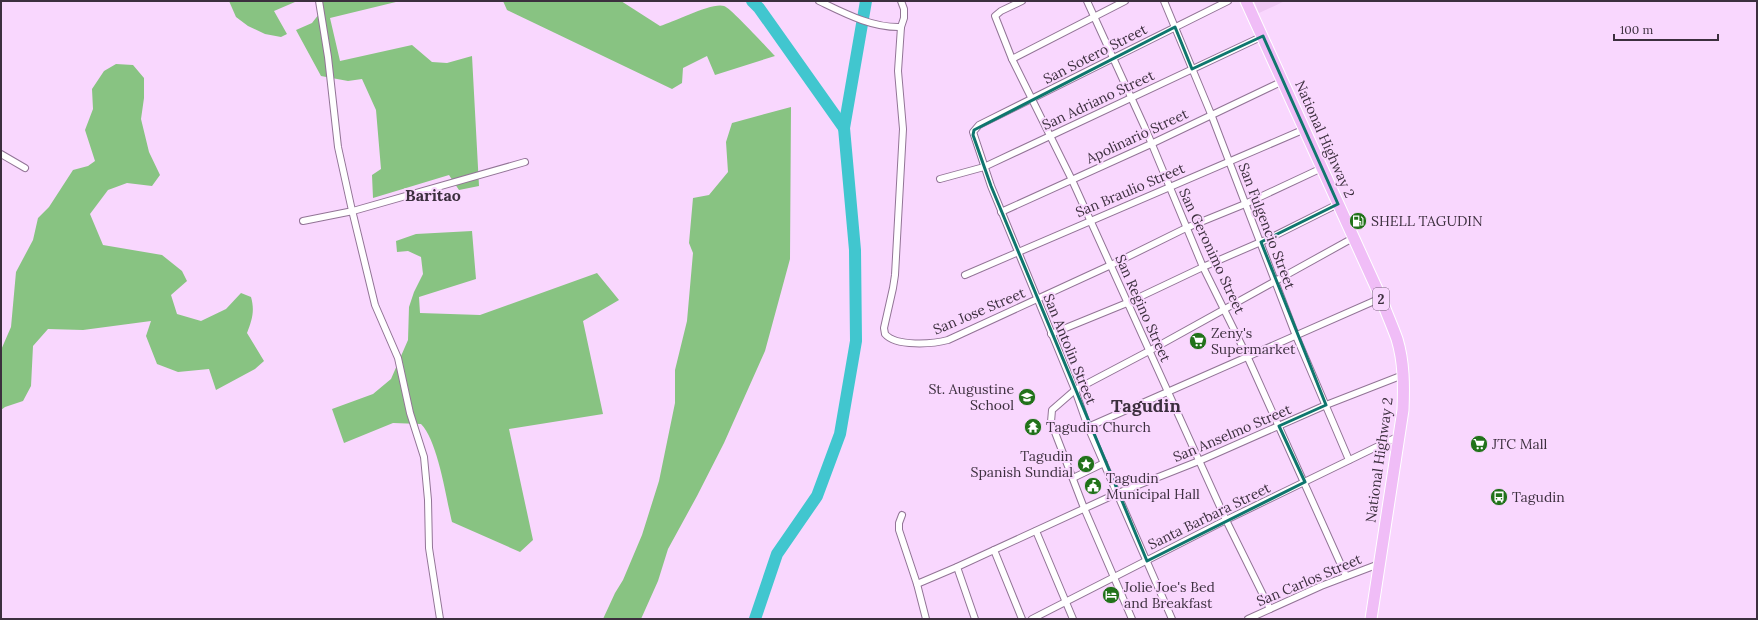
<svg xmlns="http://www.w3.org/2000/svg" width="1758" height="620" viewBox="0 0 1758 620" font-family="Lora,serif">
<rect width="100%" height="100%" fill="#f9d7fe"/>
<polygon fill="#efc8f4" points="1254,1 1285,1 1259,13"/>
<g fill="#88c382">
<polygon points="229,1 295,1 295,2 274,11 287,34 281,37 265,34 248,26 236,17"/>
<polygon points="317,1 400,1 330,18 340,61 412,45 432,62 447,63 472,56 479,186 459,190 449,175 373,198 372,175 381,169 376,110 362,79 348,81 321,76 296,30 312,23 319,14"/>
<path d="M503,1H621L660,26C674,22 712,2 724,6C731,8 767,48 775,56L715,75L707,56L683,68L682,83L672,89L507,10Z"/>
<path d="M116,64L133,65L144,78V98L141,119L149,152L160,175L152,186L127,183L108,190L90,214L103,245L162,255L182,271L187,281L171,295L177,314L201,321L226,309L241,293L251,297C255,311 252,320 247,333L264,361L255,369L216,390L209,369L178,372L157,364L146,336L151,321L83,330L48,329L33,346L31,386L23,401L5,407L1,410V350L11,327L16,272L33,240L38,218L49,207L73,170L88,166L95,161L85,130L93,109L92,89L104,71Z"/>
<polygon points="791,107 790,259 765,351 724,443 697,496 668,549 658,581 641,619 603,619 615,593 623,580 642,535 659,481 675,403 675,370 687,321 693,253 689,243 693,198 709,195 728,172 726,142 732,123"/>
<path d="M472,231L476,279L419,297L420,313L480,315L597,273L619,300L583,321L603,414L509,429L533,540L520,552L452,522C446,498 438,441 421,424L393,423L344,443L332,409L373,394L391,379L408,340L409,307L414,292L423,274L421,257L408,251L397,252L396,241L416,234Z"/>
</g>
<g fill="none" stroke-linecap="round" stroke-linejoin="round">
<g stroke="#41c6cf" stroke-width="12">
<polyline points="752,1 759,8 844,128"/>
<polyline points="755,619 777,554 817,496 840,434 856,341 855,250 844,128 866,1"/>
</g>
<defs>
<g id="street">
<polyline points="319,1 328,57 338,147 351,206 375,305 398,358 410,413 424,457 428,500 429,548 440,619"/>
<path d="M819,1C844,13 872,28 901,27"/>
<path d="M901,1L904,9V18L901,27L898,71L903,129L895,275L893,288L884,328L885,334C896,347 933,344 948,340L1111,265L1186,228L1245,204L1322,168"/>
<polyline points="1022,1 1001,11 995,16 1012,59 1072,180 1226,520 1270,609"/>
<polyline points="1087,1 1146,130 1203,267 1248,358 1346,576"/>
<polyline points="1164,1 1211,114 1296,336 1349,460"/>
<polyline points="1012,59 1125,1"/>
<polyline points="1,154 25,168"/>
<polyline points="940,179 984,167 1263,36"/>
<polyline points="1001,212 1151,144 1283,81"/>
<polyline points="303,221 353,211 525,162"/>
<polyline points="965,275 1305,129"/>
<polyline points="1051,334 1127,303 1203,267 1270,238 1338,204"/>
<polyline points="1088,427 1381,298"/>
<polyline points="1073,478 1104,463"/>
<polyline points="902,515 899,523 899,530 917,584 926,619"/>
<polyline points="1036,531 1073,619"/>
<polyline points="994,550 1022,619"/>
<polyline points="957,567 975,619"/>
<polyline points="917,584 957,567 1118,493 1199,461 1326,405 1403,375"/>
<polyline points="1032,619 1226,520 1399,436"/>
<polyline points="1132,619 1084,508 1051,422 1052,410 1075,390 1149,351 1353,238"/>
<polyline points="1172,619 1088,427 1075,390 991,186 973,132 979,125 1228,1"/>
<polyline points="1248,619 1321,586 1379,564"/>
</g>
<path id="highway" d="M1246,1L1381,298C1386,312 1392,325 1397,339C1404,362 1404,386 1403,410L1371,619"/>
</defs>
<use href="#street" stroke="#927496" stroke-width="8"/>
<use href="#highway" stroke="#fff" stroke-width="13"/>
<use href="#street" stroke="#fff" stroke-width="6"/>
<use href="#highway" stroke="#f0bdf7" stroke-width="11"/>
</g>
<path fill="none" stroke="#0f766e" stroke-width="3" stroke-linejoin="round" d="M1175,27L1192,69L1263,36L1338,204L1261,242L1326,405L1279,426L1305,482L1147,561L991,186L973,135L974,130Z"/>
<defs>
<symbol id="fuel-disc" viewBox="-11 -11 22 22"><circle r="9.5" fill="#21721a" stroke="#f9d7fe"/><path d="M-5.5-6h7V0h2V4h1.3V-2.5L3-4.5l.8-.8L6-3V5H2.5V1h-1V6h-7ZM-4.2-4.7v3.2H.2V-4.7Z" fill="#fff"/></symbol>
<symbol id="supermarket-disc" viewBox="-11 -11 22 22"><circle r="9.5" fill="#21721a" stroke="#f9d7fe"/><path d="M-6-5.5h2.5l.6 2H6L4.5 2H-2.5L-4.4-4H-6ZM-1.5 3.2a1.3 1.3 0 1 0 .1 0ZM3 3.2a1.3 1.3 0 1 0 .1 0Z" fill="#fff"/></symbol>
<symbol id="school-disc" viewBox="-11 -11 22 22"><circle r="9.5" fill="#21721a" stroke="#f9d7fe"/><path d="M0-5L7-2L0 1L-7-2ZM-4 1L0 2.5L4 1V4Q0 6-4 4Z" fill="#fff"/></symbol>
<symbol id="temple-disc" viewBox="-11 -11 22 22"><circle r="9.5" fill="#21721a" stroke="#f9d7fe"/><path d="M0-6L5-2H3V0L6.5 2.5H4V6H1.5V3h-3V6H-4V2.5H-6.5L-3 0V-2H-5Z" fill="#fff"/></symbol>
<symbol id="sight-disc" viewBox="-11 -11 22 22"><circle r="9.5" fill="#21721a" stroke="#f9d7fe"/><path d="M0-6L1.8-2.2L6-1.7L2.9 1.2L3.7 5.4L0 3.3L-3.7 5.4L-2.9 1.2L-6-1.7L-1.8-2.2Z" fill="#fff"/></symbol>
<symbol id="civic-disc" viewBox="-11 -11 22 22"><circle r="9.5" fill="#21721a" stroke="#f9d7fe"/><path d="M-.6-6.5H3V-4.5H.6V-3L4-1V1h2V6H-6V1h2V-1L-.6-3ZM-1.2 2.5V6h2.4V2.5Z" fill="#fff"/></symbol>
<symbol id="bus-disc" viewBox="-11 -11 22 22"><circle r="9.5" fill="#21721a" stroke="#f9d7fe"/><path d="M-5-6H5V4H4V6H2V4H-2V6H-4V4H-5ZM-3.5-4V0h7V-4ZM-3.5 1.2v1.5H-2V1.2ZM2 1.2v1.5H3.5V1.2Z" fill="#fff"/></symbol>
<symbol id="hotel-disc" viewBox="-11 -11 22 22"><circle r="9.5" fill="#21721a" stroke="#f9d7fe"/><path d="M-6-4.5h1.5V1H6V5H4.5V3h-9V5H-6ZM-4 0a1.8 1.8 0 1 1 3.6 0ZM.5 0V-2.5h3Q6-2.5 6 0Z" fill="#fff"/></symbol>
</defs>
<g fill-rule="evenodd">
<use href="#fuel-disc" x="1348" y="211" width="20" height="20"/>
<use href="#supermarket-disc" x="1188" y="331" width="20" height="20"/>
<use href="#school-disc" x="1017" y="387" width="20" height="20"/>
<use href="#temple-disc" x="1023" y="417" width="20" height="20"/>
<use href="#supermarket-disc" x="1469" y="434" width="20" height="20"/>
<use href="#sight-disc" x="1076" y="454" width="20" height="20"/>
<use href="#civic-disc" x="1083" y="476" width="20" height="20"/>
<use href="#bus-disc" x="1489" y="487" width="20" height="20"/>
<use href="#hotel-disc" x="1101" y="585" width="20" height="20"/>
</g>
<g text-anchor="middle" stroke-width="4" stroke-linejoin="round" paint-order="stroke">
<rect fill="#f9d7fe" stroke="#756178" stroke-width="1" x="1373" y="288" width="16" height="22" rx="3"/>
<g font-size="13" font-weight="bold" fill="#3c2f3e">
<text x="1381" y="304">2</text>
</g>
<g font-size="14" fill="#3c2f3e" stroke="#f9d7fe">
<text transform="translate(1095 54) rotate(-27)" y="5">San Sotero Street</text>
<text transform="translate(1098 100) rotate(-25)" y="5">San Adriano Street</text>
<text transform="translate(1137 136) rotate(-25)" y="5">Apolinario Street</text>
<text transform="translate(1325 139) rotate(66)" y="5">National Highway 2</text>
<text transform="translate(1130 190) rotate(-23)" y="5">San Braulio Street</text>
<text transform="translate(1267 226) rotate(69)" y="5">San Fulgencio Street</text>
<text transform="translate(1212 251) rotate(65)" y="5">San Geronimo Street</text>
<text transform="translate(1143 308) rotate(66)" y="5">San Regino Street</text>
<text transform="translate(979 311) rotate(-23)" y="5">San Jose Street</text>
<text transform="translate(1070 349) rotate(68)" y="5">San Antolin Street</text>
<text transform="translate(1232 433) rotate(-23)" y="5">San Anselmo Street</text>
<text transform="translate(1379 460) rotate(-82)" y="5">National Highway 2</text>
<text transform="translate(1209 516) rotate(-26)" y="5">Santa Barbara Street</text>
<text transform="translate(1309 580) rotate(-23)" y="5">San Carlos Street</text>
</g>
<g font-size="14" fill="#3c2f3e" stroke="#f9d7fe" text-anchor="start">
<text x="1371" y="226">SHELL TAGUDIN</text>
<text x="1211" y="338">Zeny's<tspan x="1211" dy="16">Supermarket</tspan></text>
<text x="1014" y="394" text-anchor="end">St. Augustine<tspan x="1014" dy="16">School</tspan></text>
<text x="1046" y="432">Tagudin Church</text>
<text x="1492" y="449">JTC Mall</text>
<text x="1073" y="461" text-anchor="end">Tagudin<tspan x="1073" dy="16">Spanish Sundial</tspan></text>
<text x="1106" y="483">Tagudin<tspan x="1106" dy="16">Municipal Hall</tspan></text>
<text x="1512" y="502">Tagudin</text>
<text x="1124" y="592">Jolie Joe's Bed<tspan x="1124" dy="16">and Breakfast</tspan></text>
</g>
<g font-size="16" font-weight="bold" fill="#3c2f3e" stroke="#f9d7fe">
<text x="433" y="201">Baritao</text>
</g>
<g font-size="18" font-weight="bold" fill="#3c2f3e" stroke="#f9d7fe">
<text x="1146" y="412">Tagudin</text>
</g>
</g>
<rect width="1758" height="620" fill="none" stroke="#3c2f3e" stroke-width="4"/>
<path d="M1614 34v6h104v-6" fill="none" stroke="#3c2f3e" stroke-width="2"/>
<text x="1620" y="34" font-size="12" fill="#3c2f3e" stroke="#f9d7fe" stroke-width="3" paint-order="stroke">100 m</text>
</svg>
